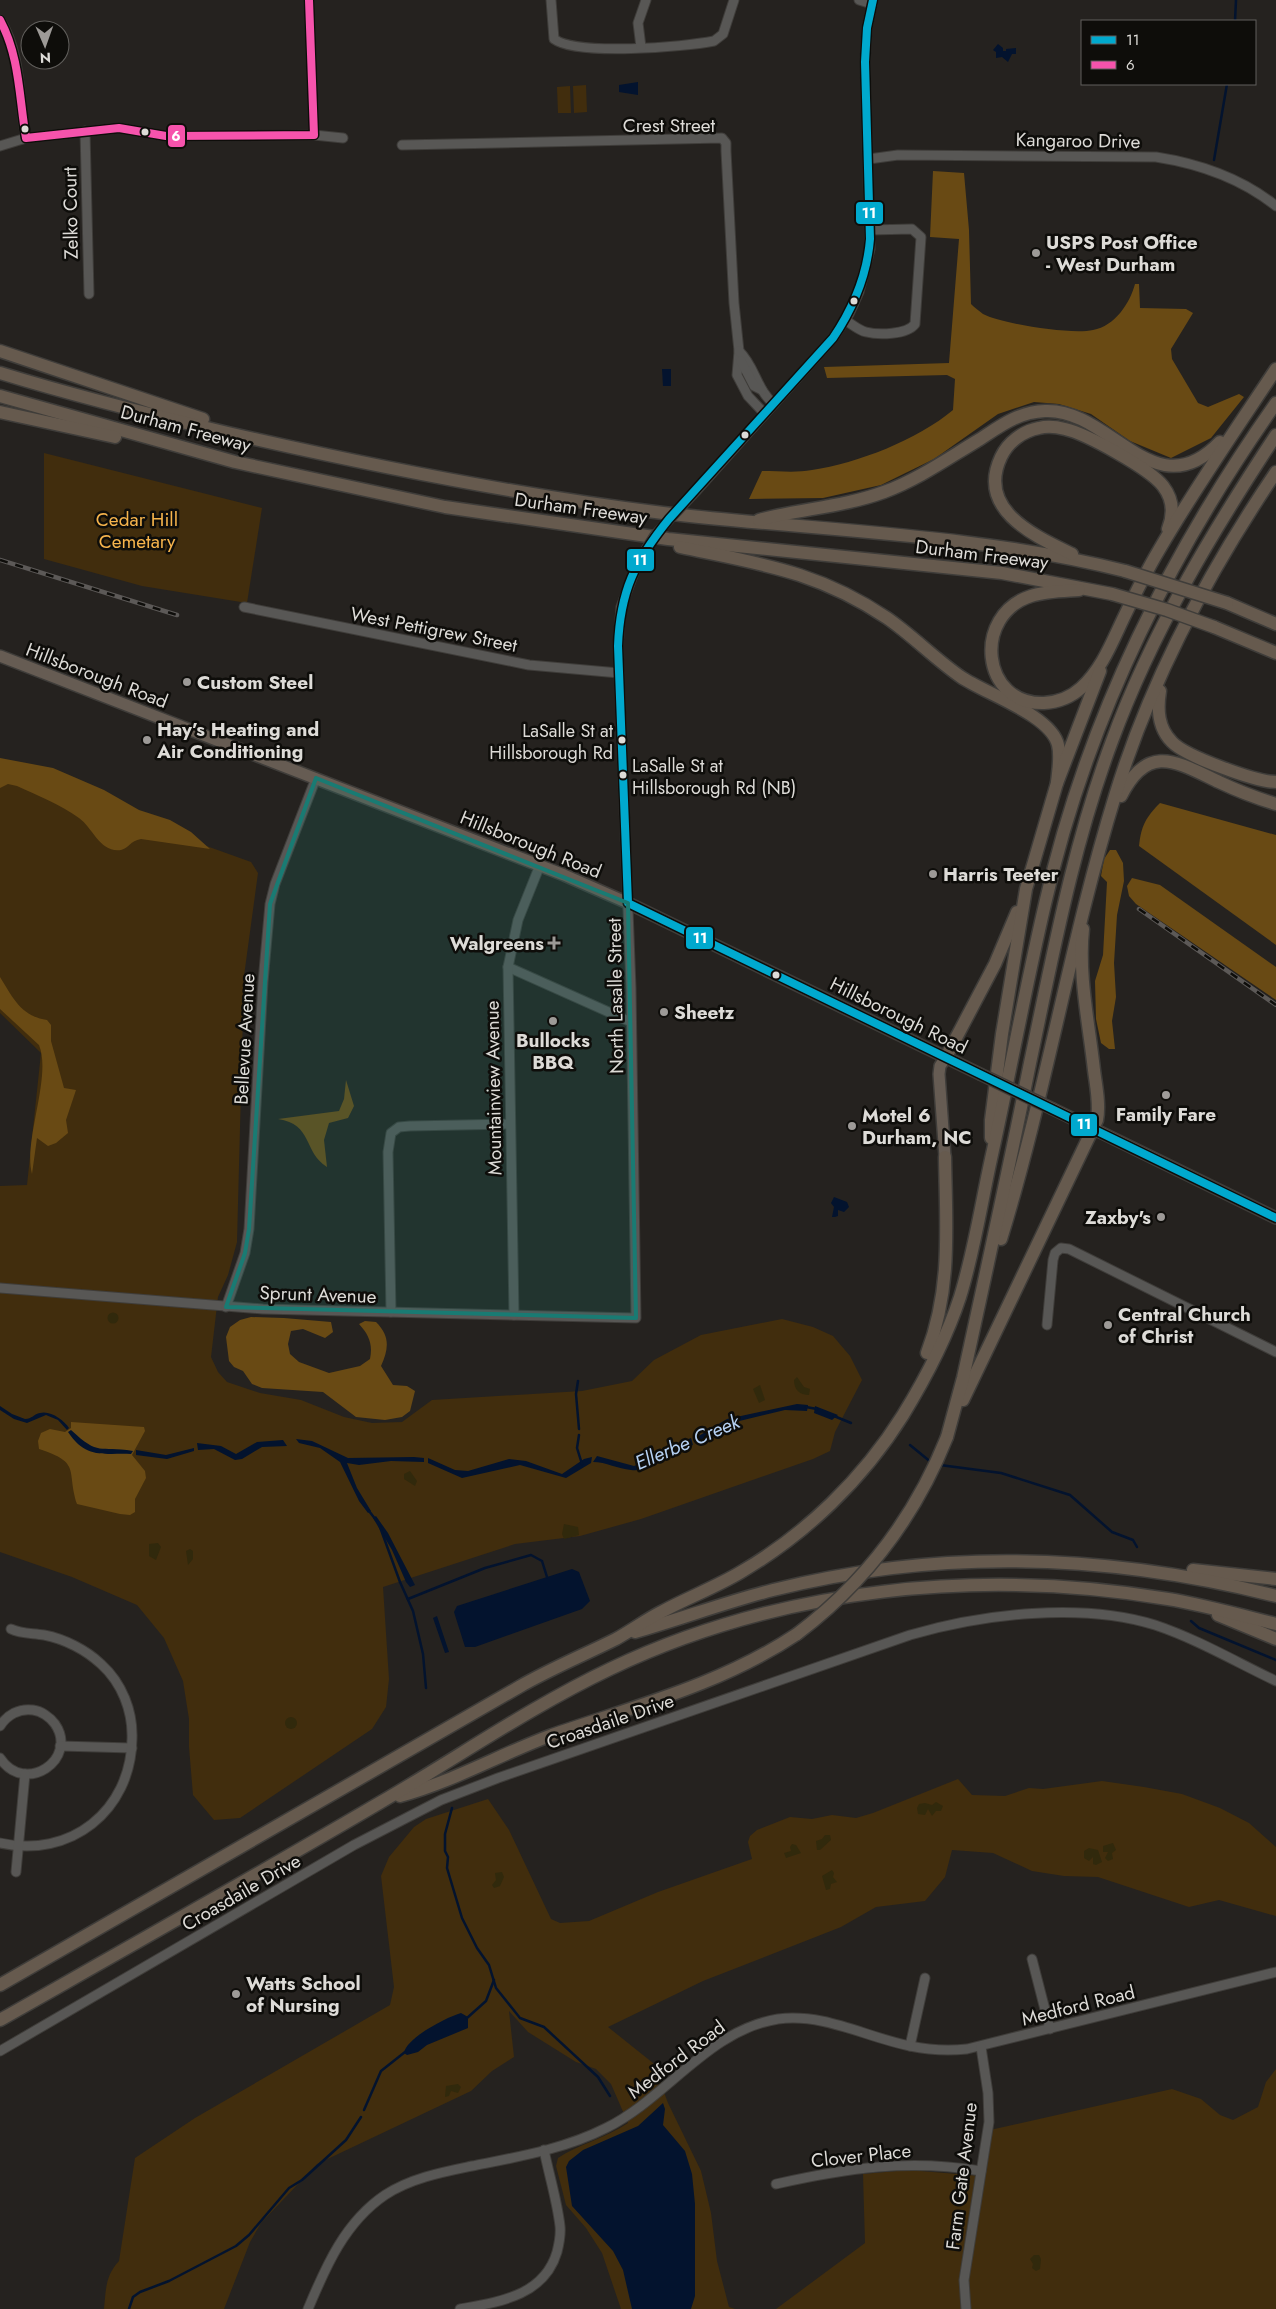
<svg xmlns="http://www.w3.org/2000/svg" width="1276" height="2309" viewBox="0 0 1276 2309" font-family="Jost,sans-serif">
<rect width="100%" height="100%" fill="#25221f"/>
<g fill="#412d0d">
<polygon points="586,85 587,112 574,113 573,86"/>
<polygon points="570,86 571,113 558,113 557,87"/>
<polygon points="44,453 262,508 247,603 142,586 44,559"/>
<polygon points="6,774 251,862 258,873 244,976 237,1242 228,1275 218,1297 211,1357 218,1372 227,1382 260,1393 301,1400 344,1417 372,1423 402,1422 432,1400 582,1391 632,1381 654,1360 701,1335 782,1319 813,1327 833,1336 850,1356 862,1380 835,1432 830,1451 813,1459 641,1519 580,1536 515,1544 383,1587 389,1679 386,1707 372,1729 240,1818 214,1820 193,1795 189,1747 189,1719 183,1681 164,1638 137,1605 72,1577 0,1552 0,1186 27,1185 41,1053 0,1013 0,780"/>
<path d="M958,1779L972,1795L1005,1796L1029,1788L1043,1789L1102,1781L1144,1787L1182,1794L1220,1808L1249,1823L1276,1847V1916L1219,1900L1189,1907L1098,1877L1064,1876L1032,1871L993,1853L952,1850L945,1877L925,1901L876,1907L841,1927L703,1981L608,2027L653,2063L668,2103L701,2171L711,2213L717,2261L729,2307L735,2309H621L602,2253L586,2228L566,2205L556,2166L558,2158C579,2144 606,2138 628,2123L611,2084L596,2069L576,2062L528,2032L509,2011L514,2057L492,2071L471,2091L317,2164L261,2223L250,2242L224,2309H104C106,2290 105,2276 119,2261L135,2158L195,2118L390,2005L394,1987L381,1876L389,1857L414,1827L426,1819L488,1799L509,1830L551,1919L560,1923L589,1921L658,1892L752,1859L748,1842L750,1836L757,1830L790,1817L812,1819L832,1815L856,1818L873,1813Z"/>
<polygon points="1276,2069 1276,2309 776,2309 865,2243 863,2174 908,2170 982,2176 990,2130 1172,2089 1201,2099 1220,2115 1233,2120 1258,2107 1266,2082"/>
</g>
<g fill="#694a14">
<path d="M933,171L964,173L969,230L971,304C974,307 979,311 983,314C1002,324 1072,335 1093,330C1115,326 1130,303 1135,284H1139L1140,308L1186,309L1193,313L1171,349L1172,359L1198,403L1208,407L1239,394L1244,397L1211,438L1171,458L1130,441L1091,414L1059,404L1034,402L998,414L934,459L881,485L823,498L749,499L762,471C779,471 796,473 812,470C858,463 917,440 953,410L955,379L947,375L827,378L824,367L949,363L959,239L930,237Z"/>
<path d="M0,758L53,768L104,790L139,810L170,820L191,832L210,849L141,839C130,841 129,848 121,850C100,853 93,828 79,818C61,805 37,795 17,786L8,784L0,788Z"/>
<path d="M1160,803L1276,835V945L1139,846C1141,826 1146,817 1160,803Z"/>
<polygon points="1110,850 1116,850 1123,863 1124,881 1117,915 1114,963 1116,997 1112,1021 1115,1049 1109,1049 1101,1043 1096,1019 1095,981 1103,955 1107,882 1101,876 1104,859"/>
<polygon points="1132,878 1160,885 1276,967 1276,1000 1136,904 1129,896 1127,886"/>
<path d="M0,977C13,998 21,1016 47,1020L51,1025V1041L64,1088L76,1090L66,1120L68,1133L56,1143L48,1146L37,1138L32,1174C23,1140 52,1077 39,1045L0,1009Z"/>
<path d="M346,1080L354,1106L348,1118L329,1123L324,1140L327,1167C303,1152 313,1124 278,1119L339,1111L344,1099Z"/>
<path d="M251,1317L284,1318L331,1322L333,1332L325,1338L303,1329L291,1331L288,1344L290,1354L299,1362L329,1373L360,1366L370,1359C373,1344 369,1335 359,1324L365,1321L376,1322C390,1336 389,1348 381,1366L393,1385L407,1386L415,1391L410,1411L402,1417L385,1420L356,1417L323,1392L262,1388L252,1384L243,1371L234,1367L229,1361L226,1337L230,1327L240,1320Z"/>
<path d="M71,1422L144,1427L145,1431L132,1455L145,1471L146,1478L135,1499V1512L130,1515L120,1514L77,1504C66,1470 82,1463 39,1449L38,1441L41,1433L50,1429L65,1432L71,1428Z"/>
</g>
<g fill="#31290c">
<circle cx="113" cy="1318" r="5.5"/>
<path d="M797,1377L804,1387L810,1389L809,1395C800,1395 794,1390 794,1380Z"/>
<polygon points="760,1385 765,1400 759,1403 753,1389"/>
<polygon points="410,1471 417,1481 415,1486 404,1479 404,1474"/>
<polygon points="564,1524 578,1527 579,1535 564,1539 562,1534"/>
<polygon points="149,1544 158,1543 161,1547 156,1560 149,1556"/>
<polygon points="190,1549 193,1551 193,1559 188,1565 186,1551"/>
<circle cx="291" cy="1723" r="6"/>
<polygon points="936,1802 943,1806 941,1811 936,1811 932,1816 928,1809 925,1815 918,1814 917,1808 919,1804 925,1803 932,1805"/>
<polygon points="825,1835 830,1835 831,1840 820,1850 817,1850 816,1841 822,1839"/>
<polygon points="1113,1843 1116,1850 1112,1853 1113,1859 1108,1861 1105,1858 1108,1852 1103,1852 1103,1846"/>
<polygon points="792,1844 796,1845 801,1853 786,1858 784,1853 791,1851 790,1847"/>
<polygon points="1089,1848 1098,1850 1102,1862 1096,1865 1093,1864 1093,1857 1089,1861 1084,1858 1084,1851"/>
<polygon points="832,1870 834,1873 833,1877 837,1882 831,1884 830,1889 826,1890 822,1876"/>
<polygon points="502,1872 504,1877 500,1886 494,1888 492,1885 496,1880 495,1873"/>
<polygon points="458,2084 461,2087 458,2093 451,2091 449,2096 445,2097 446,2086"/>
<polygon points="1034,2255 1039,2255 1041,2259 1040,2269 1036,2271 1032,2268 1033,2264 1030,2259"/>
</g>
<g fill="#03132e">
<polygon points="998,44 1003,48 1003,51 1006,51 1006,49 1016,48 1016,54 1012,54 1008,62 1002,57 996,58 996,52 993,50"/>
<polygon points="638,82 638,95 619,92 619,85"/>
<polygon points="662,369 671,369 671,386 663,386"/>
<polygon points="834,1197 847,1202 849,1207 844,1212 838,1210 838,1216 835,1217 832,1217 834,1207 831,1203"/>
<polygon points="797,1404 808,1405 807,1411 785,1410 723,1425 704,1440 697,1442 697,1437 727,1419"/>
<path d="M0,1406L12,1414L25,1419C32,1419 34,1414 40,1413C50,1410 64,1420 69,1428L67,1430L58,1420L46,1415L27,1423L14,1419L0,1410Z"/>
<polygon points="815,1406 838,1415 832,1420 814,1413"/>
<path d="M71,1430C100,1457 98,1445 133,1451L131,1454C102,1453 86,1459 68,1432Z"/>
<path d="M691,1438L693,1445C673,1450 653,1473 631,1470C618,1469 606,1462 593,1462L597,1456L634,1466L651,1459L664,1449Z"/>
<polygon points="296,1439 312,1441 348,1458 414,1457 424,1458 424,1462 391,1461 359,1465 347,1463 357,1488 371,1511 368,1513 359,1501 340,1462 320,1448 299,1443"/>
<polygon points="283,1440 287,1446 262,1447 242,1459 235,1460 214,1449 198,1450 197,1443 221,1446 236,1454 257,1442"/>
<polygon points="194,1448 194,1451 167,1459 136,1455 136,1450 166,1455"/>
<polygon points="592,1457 591,1463 566,1478 520,1465 462,1478 428,1463 428,1458 455,1470 468,1471 509,1459 526,1461 562,1474 584,1459"/>
<polygon points="376,1516 388,1533 415,1585 410,1587 406,1582 392,1550 373,1518"/>
<polygon points="572,1569 579,1572 590,1601 582,1609 475,1647 465,1647 454,1612 457,1606"/>
<polygon points="437,1616 449,1652 445,1653 433,1618"/>
<path d="M461,2013L468,2017V2028L427,2045L418,2052L407,2055L404,2053C406,2038 447,2017 461,2013Z"/>
<polygon points="663,2103 665,2109 663,2125 685,2151 692,2174 695,2204 695,2296 691,2309 632,2309 623,2270 613,2251 572,2206 566,2167 569,2161 583,2150 638,2126"/>
</g>
<g fill="none" stroke-linecap="round" stroke-linejoin="round">
<g stroke="#03132e" stroke-width="2.5">
<polyline points="1235,21 1236,0"/>
<polyline points="1214,160 1227,84"/>
<polyline points="578,1381 576,1394 579,1429"/>
<polyline points="806,1407 817,1409"/>
<polyline points="834,1416 851,1423"/>
<polyline points="579,1435 577,1448 582,1464"/>
<polyline points="910,1445 932,1463"/>
<polyline points="940,1465 1001,1473 1070,1495 1112,1532 1133,1540 1137,1547"/>
<polyline points="369,1511 376,1520"/>
<polyline points="380,1527 400,1582 413,1611 423,1654 426,1688"/>
<polyline points="408,1599 485,1568 531,1555 542,1561 547,1577"/>
<polyline points="1191,1621 1199,1628 1276,1660"/>
<polyline points="452,1808 445,1834 445,1851 448,1857 447,1868 462,1918 477,1948 489,1965 496,1988 520,2018 544,2027 598,2077 610,2096"/>
<polyline points="467,2018 486,2001 494,1980"/>
<polyline points="364,2110 381,2071 405,2052"/>
<polyline points="129,2309 133,2297 140,2292 169,2281 236,2246 249,2235 289,2188 302,2180 346,2140 361,2117"/>
</g>
<defs>
<g id="minor">
<polyline points="309,0 314,135"/>
<path d="M551,0L554,39C577,56 684,47 714,41L723,34L734,0"/>
<polyline points="859,0 872,4"/>
<path d="M0,20C22,54 18,99 26,138"/>
<polyline points="641,47 638,23 646,0"/>
<polyline points="85,131 89,294"/>
<polyline points="402,145 722,138 726,143 726,151 734,303 739,351 737,375 748,396 765,414"/>
<polyline points="0,146 26,138 119,128 166,136 314,135 343,138"/>
<path d="M869,159L898,155L1156,157C1201,164 1241,178 1276,206"/>
<path d="M845,320C852,324 858,330 866,332C878,335 907,335 915,324L921,237L912,229L870,230"/>
<path d="M739,351C755,366 757,391 774,404"/>
<polyline points="741,361 754,386 762,390"/>
<polyline points="697,490 833,338 849,314 859,292 870,249 865,62 867,28 873,0"/>
<polyline points="244,607 529,665 619,673"/>
<polyline points="508,967 631,1022"/>
<polyline points="0,1288 263,1309 636,1318 631,988 618,646 621,607 638,562"/>
<polyline points="226,1307 245,1253 249,1229 263,982 270,904 275,884 316,778"/>
<polyline points="391,1312 388,1152 391,1133 399,1127 410,1126 510,1124"/>
<polyline points="514,1315 508,967 518,920 540,865"/>
<polyline points="1047,1325 1053,1260 1055,1253 1061,1248 1069,1249 1276,1352"/>
<path d="M0,1726C7,1715 19,1708 33,1710C41,1711 50,1717 55,1724C79,1759 25,1796 0,1758"/>
<polyline points="60,1746 132,1748"/>
<path d="M0,1843C70,1859 131,1811 132,1739C133,1711 122,1683 101,1664C86,1650 65,1639 44,1635C33,1633 21,1634 11,1629"/>
<polyline points="16,1872 25,1774"/>
<polyline points="1032,1959 1050,2029"/>
<polyline points="910,2046 925,1978"/>
<path d="M0,2051L354,1845L441,1800L498,1778L910,1635C983,1614 1081,1602 1155,1625C1197,1639 1236,1662 1276,1681"/>
<path d="M776,2184C847,2168 909,2159 981,2171"/>
<path d="M308,2309C326,2266 345,2222 385,2195C411,2178 443,2172 472,2166C517,2157 565,2149 606,2128C667,2098 708,2030 778,2019C825,2013 865,2037 910,2046C929,2050 948,2051 967,2049L1276,1972"/>
<path d="M460,2309C499,2302 544,2296 557,2252C559,2244 561,2235 560,2226C557,2200 549,2175 544,2150"/>
<polyline points="966,2309 964,2280 989,2122 988,2093 981,2047"/>
</g>
<g id="major">
<polyline points="0,656 564,875 628,903 980,1074"/>
<polyline points="1053,1109 1276,1218"/>
<polyline points="945,1157 939,1074 940,1066 946,1057"/>
</g>
<g id="highway">
<polyline points="0,351 203,419"/>
<path d="M0,373C75,396 151,415 228,433C372,466 516,495 663,513C817,531 974,533 1125,571"/>
<polyline points="0,396 235,462 445,507 668,539 1002,573 1112,594"/>
<polyline points="0,412 115,437"/>
<path d="M759,520C800,509 843,507 884,492C917,480 947,459 977,441C999,427 1017,412 1045,411C1111,408 1154,511 1220,442"/>
<path d="M680,547C760,564 817,571 887,618C913,636 935,659 961,677C986,694 1051,715 1058,745C1061,757 1058,771 1057,783"/>
<path d="M1072,554C1035,536 976,510 1001,457C1008,442 1023,431 1039,428C1047,426 1057,427 1065,429C1087,434 1150,469 1163,486C1173,499 1174,514 1168,529"/>
<path d="M1079,590C1064,591 1046,591 1031,596C972,615 981,705 1044,703C1059,702 1070,698 1081,688C1102,669 1112,642 1124,617C1135,594 1146,572 1159,550C1195,488 1236,429 1276,369"/>
<polyline points="1227,603 1276,624"/>
<polyline points="1214,627 1276,653"/>
<path d="M1160,691C1157,710 1158,728 1172,742C1185,756 1256,782 1276,782"/>
<path d="M1121,796C1148,742 1177,762 1219,782C1238,791 1256,798 1276,804"/>
<polyline points="946,1057 995,964 1017,912"/>
<polyline points="991,1138 991,1120 1002,1034 1026,889 1057,783 1100,671"/>
<path d="M1001,1239C1046,1093 1070,942 1115,796C1150,681 1209,571 1276,472"/>
<path d="M927,1353C952,1287 946,1226 945,1157"/>
<path d="M963,1400L1097,1120C1100,1104 1096,1086 1094,1070C1089,1024 1078,975 1083,929"/>
<path d="M947,1437L963,1378C986,1273 1009,1168 1030,1063C1053,954 1073,845 1112,741C1152,632 1212,532 1276,435"/>
<polyline points="1193,1570 1276,1579"/>
<polyline points="1218,1615 1276,1639"/>
<path d="M635,1632C681,1619 726,1602 773,1590C940,1548 1110,1554 1276,1596"/>
<path d="M400,1796C452,1782 501,1754 552,1735C636,1706 722,1684 797,1634"/>
<path d="M0,1985C173,1886 346,1787 519,1687C550,1669 584,1655 616,1639C632,1630 647,1619 663,1611C689,1597 716,1587 741,1572C806,1534 863,1479 903,1415C925,1379 947,1337 960,1297C974,1252 981,1205 991,1159C1010,1074 1025,989 1045,904C1086,722 1169,555 1276,403"/>
<path d="M0,2020C127,1948 255,1876 381,1802C457,1758 530,1707 610,1669C782,1587 981,1568 1168,1599C1204,1605 1240,1615 1276,1624"/>
</g>
</defs>
<use href="#minor" stroke="#3f3d3a" stroke-width="11"/>
<use href="#major" stroke="#3f3d3a" stroke-width="14"/>
<use href="#highway" stroke="#3f3d3a" stroke-width="15"/>
<use href="#minor" stroke="#585755" stroke-width="9"/>
<use href="#major" stroke="#665c53" stroke-width="11"/>
<use href="#highway" stroke="#665a4e" stroke-width="12"/>
<defs>
<g id="rail">
<polyline points="0,560 177,615"/>
<polyline points="1139,909 1276,1005"/>
</g>
</defs>
<use href="#rail" stroke="#5c5957" stroke-width="4.5"/>
<use href="#rail" stroke="#0e0d0a" stroke-width="2.5" stroke-dasharray="8" stroke-linecap="butt"/>
<defs>
<polyline id="minor-bridge" points="638,562 655,535 697,490"/>
<polyline id="major-bridge" points="980,1074 1053,1109"/>
<g id="highway-bridge">
<polyline points="1125,571 1227,603"/>
<polyline points="1112,594 1167,610 1214,627"/>
<path d="M797,1634C866,1582 915,1517 947,1437"/>
</g>
</defs>
<use href="#minor-bridge" stroke="#3f3d3a" stroke-width="11" stroke-linecap="butt"/>
<use href="#major-bridge" stroke="#3f3d3a" stroke-width="14" stroke-linecap="butt"/>
<use href="#highway-bridge" stroke="#3f3d3a" stroke-width="15" stroke-linecap="butt"/>
<use href="#minor-bridge" stroke="#585755" stroke-width="9"/>
<use href="#major-bridge" stroke="#665c53" stroke-width="11"/>
<use href="#highway-bridge" stroke="#665a4e" stroke-width="12"/>
<defs>
<path id="bus-1" d="M873,0L867,28L865,62L870,239C867,276 854,307 833,338L669,519C635,561 620,591 618,646L628,903L1276,1218"/>
<path id="bus-2" d="M0,20C20,57 19,98 26,138L119,128L166,136L314,135L309,0"/>
</defs>
<use href="#bus-1" stroke="#0e0d0a" stroke-width="11"/>
<use href="#bus-2" stroke="#0e0d0a" stroke-width="11"/>
<use href="#bus-1" stroke="#00a9ce" stroke-width="8"/>
<use href="#bus-2" stroke="#f653ac" stroke-width="8"/>
</g>
<path fill="#197b73" fill-opacity="0.2" stroke="#197b73" stroke-width="4" stroke-linejoin="round" d="M316,778L628,903L636,1318L226,1307L245,1253L249,1229L270,904Z"/>
<g fill="#dddbd7" stroke="#0e0d0a" stroke-width="2">
<circle cx="25" cy="129" r="4.5"/>
<circle cx="145" cy="132" r="4.5"/>
<circle cx="854" cy="301" r="4.5"/>
<circle cx="745" cy="435" r="4.5"/>
<circle cx="622" cy="740" r="4.5"/>
<circle cx="623" cy="775" r="4.5"/>
<circle cx="776" cy="975" r="4.5"/>
</g>
<g fill="#9d9a97" stroke="#0e0d0a" stroke-width="2">
<circle cx="1036" cy="253" r="5"/>
<circle cx="187" cy="682" r="5"/>
<circle cx="147" cy="740" r="5"/>
<circle cx="933" cy="874" r="5"/>
<path d="M551.5 935.5h5v5h5v5h-5v5h-5v-5h-5v-5h5z"/>
<circle cx="664" cy="1012" r="5"/>
<circle cx="553" cy="1021" r="5"/>
<circle cx="1166" cy="1095" r="5"/>
<circle cx="852" cy="1126" r="5"/>
<circle cx="1161" cy="1217" r="5"/>
<circle cx="1108" cy="1325" r="5"/>
<circle cx="236" cy="1994" r="5"/>
</g>
<g text-anchor="middle" stroke-width="5" stroke-linejoin="round" paint-order="stroke">
<g font-size="18" fill="#dddbd7" stroke="#0e0d0a" text-anchor="end">
<text x="613" y="737">LaSalle St at<tspan x="613" dy="22">Hillsborough Rd</tspan></text>
<text x="632" y="772" text-anchor="start">LaSalle St at<tspan x="632" dy="22">Hillsborough Rd (NB)</tspan></text>
</g>
<g font-size="19" fill="#dddbd7" stroke="#0e0d0a">
<text x="669" y="132">Crest Street</text>
<text transform="translate(1078 140) rotate(1)" y="7">Kangaroo Drive</text>
<text transform="translate(70 213) rotate(-91)" y="7">Zelko Court</text>
<text transform="translate(186 428) rotate(15)" y="7">Durham Freeway</text>
<text transform="translate(581 508) rotate(8)" y="7">Durham Freeway</text>
<text transform="translate(982 554) rotate(7)" y="7">Durham Freeway</text>
<text transform="translate(434 629) rotate(11)" y="7">West Pettigrew Street</text>
<text transform="translate(97 675) rotate(21)" y="7">Hillsborough Road</text>
<text transform="translate(531 844) rotate(22)" y="7">Hillsborough Road</text>
<text transform="translate(615 996) rotate(-91)" y="7">North Lasalle Street</text>
<text transform="translate(899 1015) rotate(26)" y="7">Hillsborough Road</text>
<text transform="translate(244 1039) rotate(-87)" y="7">Bellevue Avenue</text>
<text transform="translate(493 1088) rotate(-91)" y="7">Mountainview Avenue</text>
<text transform="translate(318 1294) rotate(2)" y="7">Sprunt Avenue</text>
<text transform="translate(610 1721) rotate(-19)" y="7">Croasdaile Drive</text>
<text transform="translate(241 1892) rotate(-30)" y="7">Croasdaile Drive</text>
<text transform="translate(1078 2005) rotate(-14)" y="7">Medford Road</text>
<text transform="translate(676 2059) rotate(-37)" y="7">Medford Road</text>
<text transform="translate(861 2155) rotate(-6)" y="7">Clover Place</text>
<text transform="translate(961 2176) rotate(-83)" y="7">Farm Gate Avenue</text>
</g>
<g font-size="19" font-weight="bold" fill="#dddbd7" stroke="#0e0d0a" text-anchor="start">
<text x="1046" y="249">USPS Post Office<tspan x="1046" dy="22">- West Durham</tspan></text>
<text x="197" y="689">Custom Steel</text>
<text x="157" y="736">Hay’s Heating and<tspan x="157" dy="22">Air Conditioning</tspan></text>
<text x="943" y="881">Harris Teeter</text>
<text x="544" y="950" text-anchor="end">Walgreens</text>
<text x="674" y="1019">Sheetz</text>
<text x="553" y="1047" text-anchor="middle">Bullocks<tspan x="553" dy="22">BBQ</tspan></text>
<text x="1166" y="1121" text-anchor="middle">Family Fare</text>
<text x="862" y="1122">Motel 6<tspan x="862" dy="22">Durham, NC</tspan></text>
<text x="1151" y="1224" text-anchor="end">Zaxby's</text>
<text x="1118" y="1321">Central Church<tspan x="1118" dy="22">of Christ</tspan></text>
<text x="246" y="1990">Watts School<tspan x="246" dy="22">of Nursing</tspan></text>
</g>
<g font-size="19" fill="#f6b44c" stroke="#0e0d0a">
<text x="137" y="526">Cedar Hill<tspan x="137" dy="22">Cemetary</tspan></text>
</g>
<g font-size="20" font-style="italic" fill="#b5d0f2" stroke="#0e0d0a">
<text transform="translate(687 1442) rotate(-23)" y="7">Ellerbe Creek</text>
</g>
</g>
<g stroke="#0e0d0a" stroke-width="2">
<rect x="167" y="124" width="19" height="24" rx="5" fill="#f653ac"/>
<rect x="855" y="201" width="29" height="24" rx="5" fill="#00a9ce"/>
<rect x="626" y="548" width="29" height="24" rx="5" fill="#00a9ce"/>
<rect x="685" y="926" width="29" height="24" rx="5" fill="#00a9ce"/>
<rect x="1070" y="1113" width="28" height="24" rx="5" fill="#00a9ce"/>
</g>
<g font-size="14" text-anchor="middle" font-weight="bold" fill="#fff">
<text x="176" y="141">6</text>
<text x="869" y="218">11</text>
<text x="640" y="565">11</text>
<text x="700" y="943">11</text>
<text x="1084" y="1129">11</text>
</g>
<rect x="1081" y="20" width="175" height="65" fill="#0e0d0a" stroke="#615f5c"/>
<rect x="1091" y="36" width="25" height="8" fill="#00a9ce" stroke="#615f5c"/>
<text x="1126" y="45" font-size="15" fill="#dddbd7">11</text>
<rect x="1091" y="61" width="25" height="8" fill="#f653ac" stroke="#615f5c"/>
<text x="1126" y="70" font-size="15" fill="#dddbd7">6</text>
<g transform="translate(45 45) rotate(178)"><circle r="24" fill="#0e0d0a" stroke="#615f5c"/>
<path d="M0-4L9 19L0 12L-9 19Z" fill="#9d9a97"/>
<text y="-8" font-size="14" font-weight="bold" text-anchor="middle" fill="#dddbd7">N</text>
</g>
</svg>
